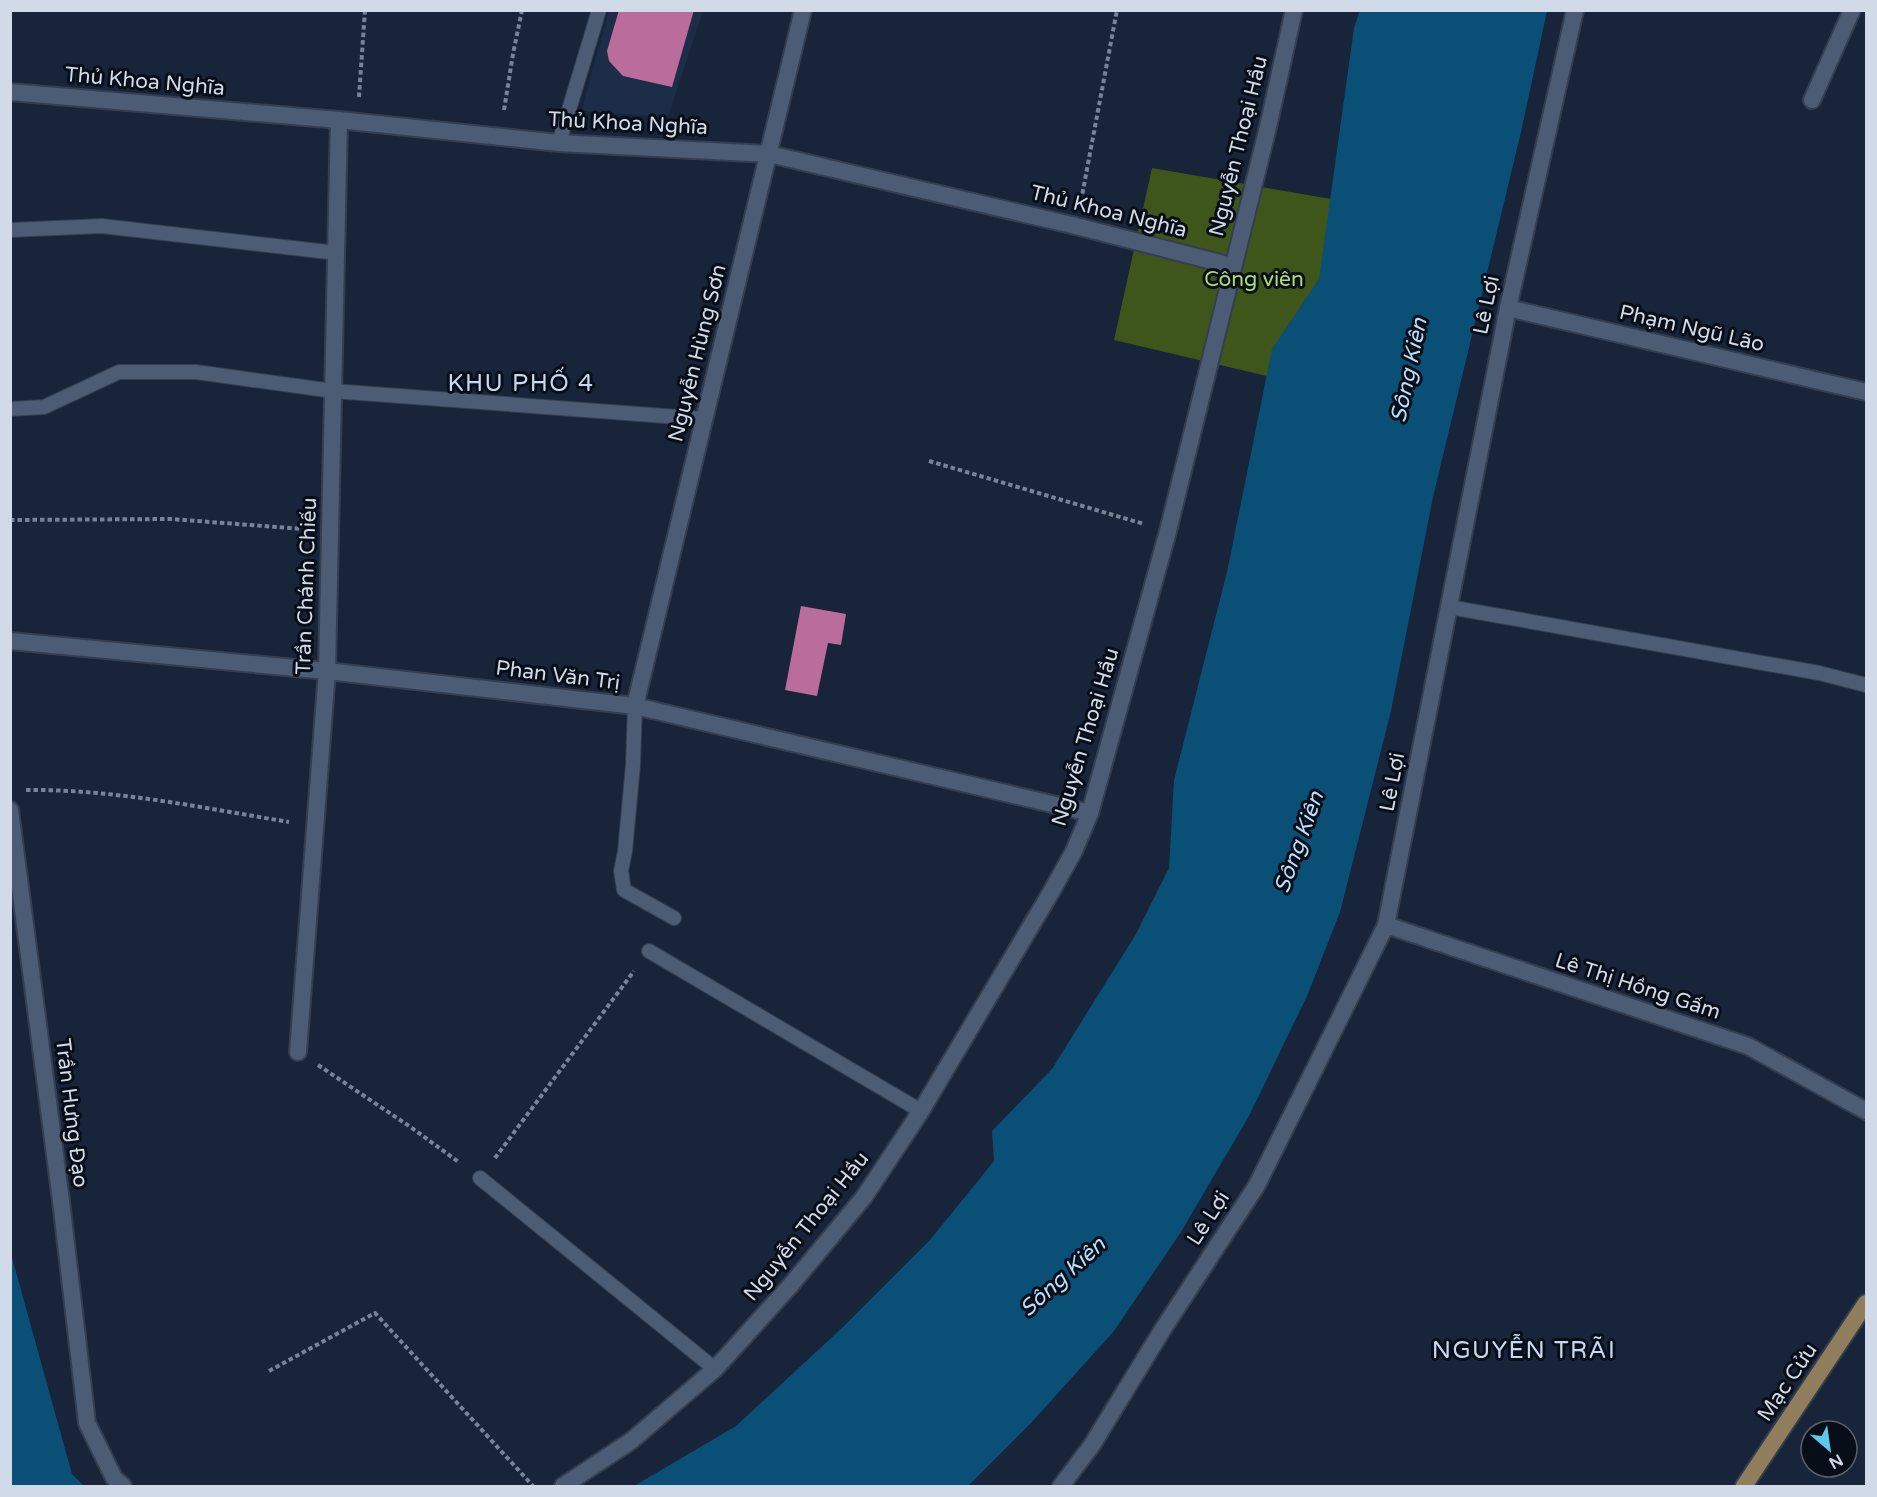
<svg xmlns="http://www.w3.org/2000/svg" width="1877" height="1497" viewBox="0 0 1877 1497" font-family="'Varela Round',sans-serif">
<rect width="100%" height="100%" fill="#172439"/>
<polygon fill="#1b2d47" points="609,11 703,11 668,117 581,111"/>
<polygon fill="#3e5619" points="1152,168 1372,206 1318,388 1114,340"/>
<g fill="#0a4f76">
<polygon points="1360,10 1547,11 1521,132 1433,497 1391,711 1340,912 1307,996 1249,1116 1181,1232 1114,1331 1031,1423 968,1486 634,1486 736,1426 843,1327 930,1240 994,1161 992,1131 1052,1069 1136,934 1169,868 1174,780 1227,572 1272,349 1319,279 1354,28"/>
<polygon points="11,1254 72,1474 84,1486 11,1486"/>
</g>
<g fill="#ba6d9d">
<polygon points="619,10 694,10 672,87 623,76 609,61 607,51"/>
<polygon points="801,606 846,614 841,645 828,643 817,696 785,690"/>
</g>
<g fill="none" stroke-linecap="round" stroke-linejoin="round">
<defs>
<g id="service">
<polyline points="559,143 599,10"/>
<polyline points="10,230 102,226 337,253"/>
<polyline points="10,409 44,407 119,372 196,372 333,391 705,419"/>
<polyline points="1449,607 1819,673 1866,685"/>
<polyline points="635,706 633,765 625,851 621,871 624,890 674,918"/>
<polyline points="649,951 921,1111"/>
<polyline points="480,1178 715,1369"/>
</g>
<g id="minor">
<polyline points="10,92 339,120 559,143 769,154 1076,226 1232,266"/>
<polyline points="1812,100 1852,10"/>
<polyline points="1508,308 1866,392"/>
<polyline points="10,641 327,671 635,706 1090,813"/>
<polyline points="1386,925 1748,1046 1866,1111"/>
<polyline points="298,1052 327,671 339,120"/>
</g>
<g id="tertiary">
<polyline points="635,706 803,10"/>
<polyline points="10,810 61,1201 87,1423 114,1478 123,1486"/>
<polyline points="563,1486 631,1441 715,1369 790,1286 864,1197 921,1111 1050,894 1074,851 1090,813 1168,531 1268,127 1294,10"/>
<polyline points="1061,1486 1092,1445 1163,1329 1257,1185 1386,925 1508,308 1575,10"/>
</g>
<polyline id="primary" points="1744,1486 1866,1303"/>
</defs>
<use href="#service" stroke="#343e50" stroke-width="16"/>
<use href="#minor" stroke="#343e50" stroke-width="20"/>
<use href="#tertiary" stroke="#343e50" stroke-width="20"/>
<use href="#primary" stroke="#343e50" stroke-width="20"/>
<g stroke="#788395" stroke-width="4" stroke-dasharray="4.5 3" stroke-linecap="butt">
<polyline points="359,97 365,10"/>
<polyline points="504,110 513,54 522,10"/>
<polyline points="1081,201 1117,10"/>
<polyline points="929,461 1144,524"/>
<polyline points="10,520 171,519 303,529"/>
<path d="M26,790C114,789 203,808 289,822"/>
<polyline points="318,1065 412,1128 460,1163"/>
<polyline points="495,1158 634,971"/>
<polyline points="269,1371 375,1313 533,1486"/>
</g>
<use href="#service" stroke="#4c5c74" stroke-width="14"/>
<use href="#minor" stroke="#4c5c74" stroke-width="16"/>
<use href="#tertiary" stroke="#4c5c74" stroke-width="16"/>
<use href="#primary" stroke="#907d5b" stroke-width="16"/>
</g>
<g text-anchor="middle" stroke-width="6" stroke-linejoin="round" paint-order="stroke">
<g font-size="21" fill="#d0dae8" stroke="#080e17">
<text transform="translate(145 81) rotate(5)" y="7">Thủ Khoa Nghĩa</text>
<text transform="translate(628 123) rotate(3)" y="7">Thủ Khoa Nghĩa</text>
<text transform="translate(1238 146) rotate(-76)" y="7">Nguyễn Thoại Hầu</text>
<text transform="translate(1109 211) rotate(14)" y="7">Thủ Khoa Nghĩa</text>
<text transform="translate(1486 305) rotate(-78)" y="7">Lê Lợi</text>
<text transform="translate(1692 328) rotate(13)" y="7">Phạm Ngũ Lão</text>
<text transform="translate(697 353) rotate(-76)" y="7">Nguyễn Hùng Sơn</text>
<text transform="translate(306 586) rotate(-88)" y="7">Trần Chánh Chiếu</text>
<text transform="translate(558 675) rotate(7)" y="7">Phan Văn Trị</text>
<text transform="translate(1085 737) rotate(-73)" y="7">Nguyễn Thoại Hầu</text>
<text transform="translate(1392 782) rotate(-79)" y="7">Lê Lợi</text>
<text transform="translate(1638 986) rotate(18)" y="7">Lê Thị Hồng Gấm</text>
<text transform="translate(72 1113) rotate(83)" y="7">Trần Hưng Đạo</text>
<text transform="translate(1208 1218) rotate(-57)" y="7">Lê Lợi</text>
<text transform="translate(806 1226) rotate(-51)" y="7">Nguyễn Thoại Hầu</text>
<text transform="translate(1787 1382) rotate(-56)" y="7">Mạc Cửu</text>
</g>
<g font-size="21" fill="#afdd73" stroke="#080e17">
<text x="1254" y="286">Công viên</text>
</g>
<g font-size="22" font-style="italic" fill="#b9dffd" stroke="#080e17">
<text transform="translate(1408 370) rotate(-78)" y="8">Sông Kiên</text>
<text transform="translate(1298 842) rotate(-70)" y="8">Sông Kiên</text>
<text transform="translate(1062 1276) rotate(-42)" y="8">Sông Kiên</text>
</g>
<g font-size="24" letter-spacing="1.5" fill="#c6d8f4" stroke="#080e17">
<text x="521" y="391">KHU PHỐ 4</text>
<text x="1524" y="1358">NGUYỄN TRÃI</text>
</g>
</g>
<rect width="1877" height="1497" fill="none" stroke="#d0dae8" stroke-width="24"/>
<g transform="translate(1829 1449) rotate(151)"><circle r="28" fill="#080e17" stroke="#58606b" stroke-width="1.5"/>
<path d="M0-4.5L10 22L0 15L-10 22Z" fill="#5cc7e8"/>
<text y="-9" font-size="16" font-weight="bold" text-anchor="middle" fill="#d0dae8">N</text>
</g>
</svg>
